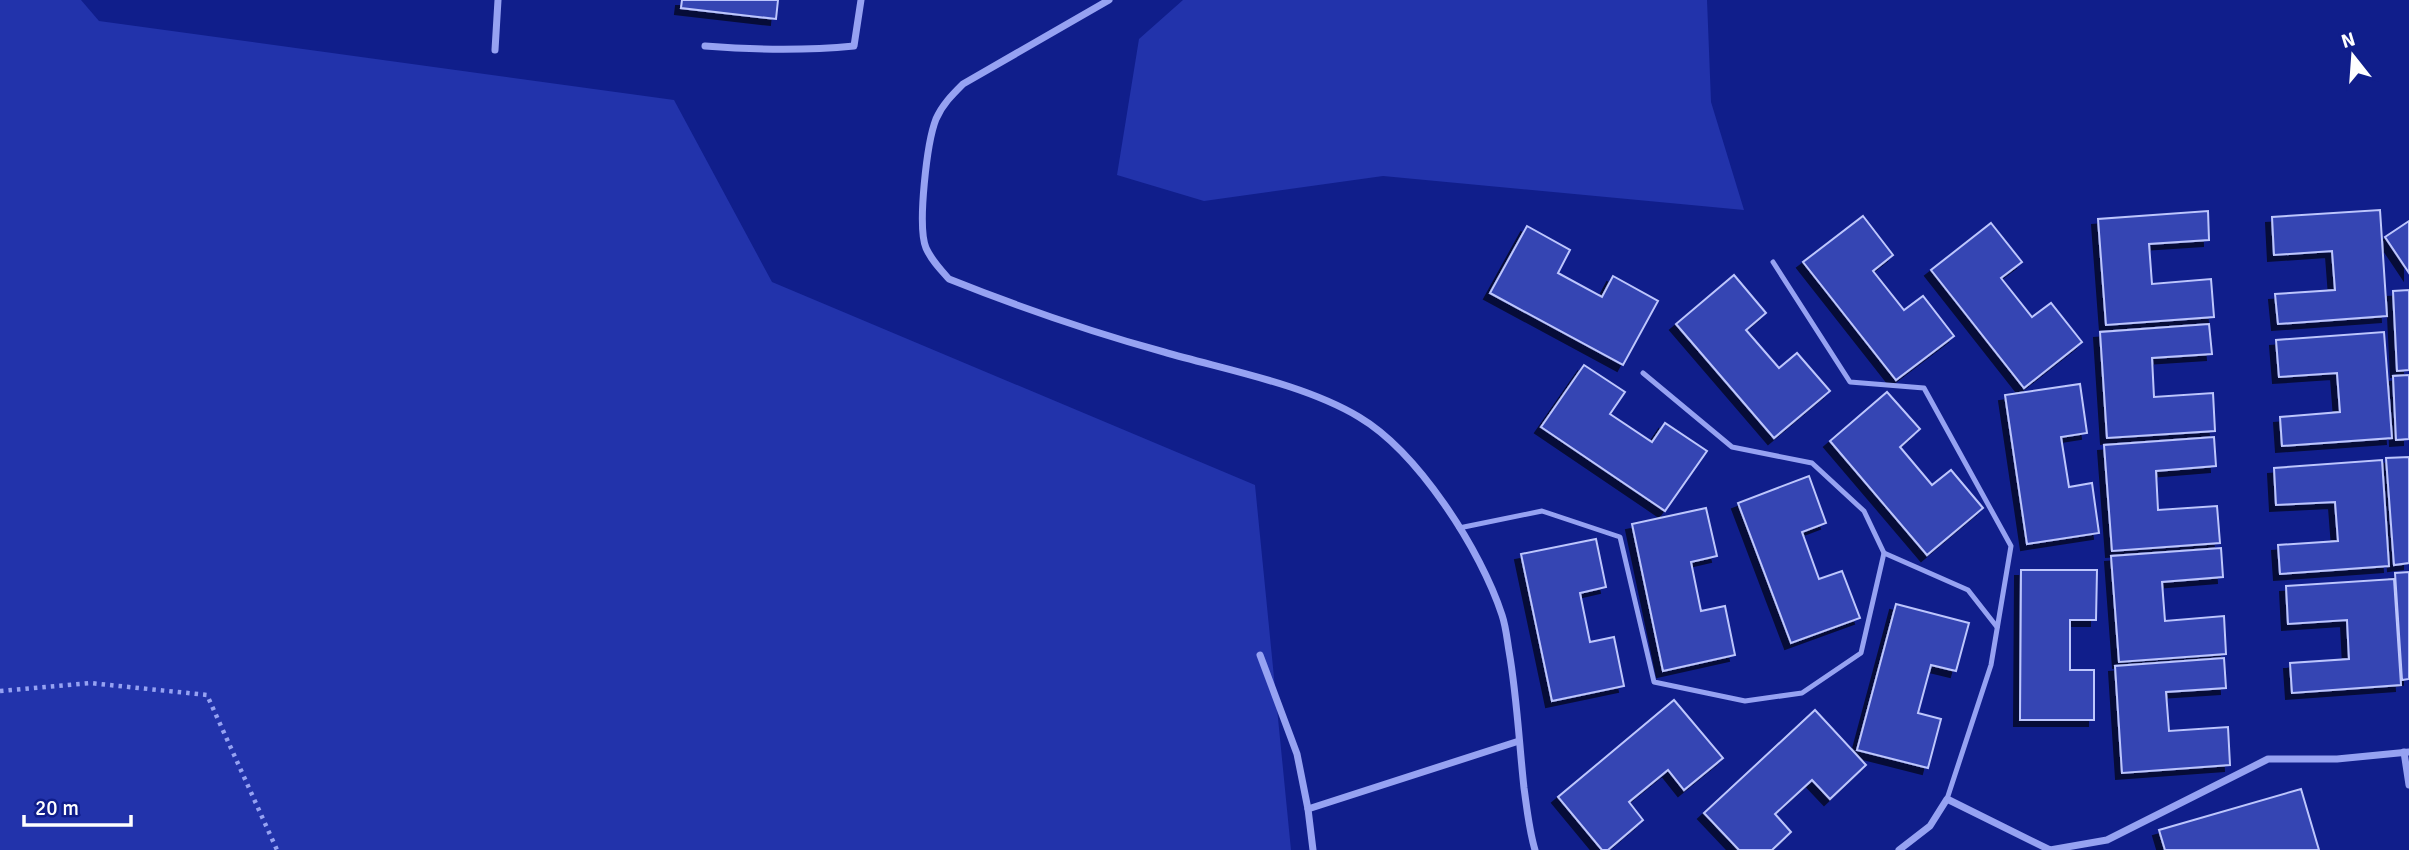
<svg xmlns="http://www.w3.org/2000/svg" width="2409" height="850" viewBox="0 0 2409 850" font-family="Signika,sans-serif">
<defs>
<filter id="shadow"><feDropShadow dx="-6" dy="6" stdDeviation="0" flood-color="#0009"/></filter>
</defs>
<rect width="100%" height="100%" fill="#101e8b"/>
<g fill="#2233ab">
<polygon points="0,0 81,0 99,21 674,100 772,282 1255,485 1291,850 0,850"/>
<polygon points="1183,0 1707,0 1711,102 1744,210 1383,176 1204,201 1117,175 1139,39"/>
</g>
<g fill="#3444b3" stroke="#bdc6fd" stroke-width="2" filter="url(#shadow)">
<polygon points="682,0 778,0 776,19 681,8"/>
<polygon points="2380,210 2387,316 2278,324 2275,294 2335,290 2332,251 2274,255 2272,217"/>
<polygon points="2208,211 2209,240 2149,244 2152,284 2211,279 2214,317 2106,325 2098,219"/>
<polygon points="1863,216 1893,255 1873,271 1904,310 1923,296 1954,336 1896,380 1803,262"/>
<polygon points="2409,221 2409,273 2385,237"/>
<polygon points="1991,223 2022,262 2001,278 2032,317 2051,303 2082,342 2024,388 1931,270"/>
<polygon points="1527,226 1570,250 1558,273 1602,297 1613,276 1658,301 1623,365 1490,293"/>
<polygon points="1734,275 1766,313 1746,330 1779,368 1797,353 1830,391 1774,438 1676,324"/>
<polygon points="2409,290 2409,370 2397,371 2393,291"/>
<polygon points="2209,324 2212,354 2152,358 2154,397 2213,393 2215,431 2107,438 2100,332"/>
<polygon points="2384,332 2392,438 2282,446 2280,417 2340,412 2337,373 2279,377 2276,340"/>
<polygon points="1584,365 1625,392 1610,414 1652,442 1665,423 1707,451 1665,511 1541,427"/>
<polygon points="2409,375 2409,439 2396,440 2393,376"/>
<polygon points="2080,384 2087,433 2061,437 2069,487 2092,483 2099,533 2027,544 2005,395"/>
<polygon points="1887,392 1920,429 1900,447 1932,485 1951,470 1983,508 1927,555 1830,441"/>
<polygon points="2214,437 2216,466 2156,471 2158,510 2217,506 2220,543 2112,551 2104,445"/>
<polygon points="2409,457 2409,563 2394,565 2386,458"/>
<polygon points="2382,460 2389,566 2280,574 2278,545 2338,541 2335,502 2276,505 2274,468"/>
<polygon points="1809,476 1826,523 1802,532 1819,579 1842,571 1860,618 1791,643 1738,503"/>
<polygon points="1706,508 1717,556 1691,562 1701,611 1725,606 1735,655 1663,671 1632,524"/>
<polygon points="1596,539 1606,587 1580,593 1590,642 1614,637 1624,686 1552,701 1521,554"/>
<polygon points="2221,548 2223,577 2162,582 2165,621 2224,616 2226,654 2119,662 2111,556"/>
<polygon points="2021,570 2097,570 2096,620 2070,620 2070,670 2094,670 2094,720 2020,720"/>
<polygon points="2409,572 2409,679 2402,680 2395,573"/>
<polygon points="2394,579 2401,685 2292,693 2290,663 2349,659 2347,620 2288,624 2286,586"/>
<polygon points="1896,604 1969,623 1956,671 1931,665 1918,713 1941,719 1928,768 1857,750"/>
<polygon points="2224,658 2226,688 2166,692 2169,731 2228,727 2230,765 2122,773 2115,666"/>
<polygon points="1674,700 1723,758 1684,790 1668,770 1629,802 1643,820 1608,850 1602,850 1558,797"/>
<polygon points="1815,710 1866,765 1830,799 1812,780 1775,814 1791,832 1772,850 1739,850 1704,813"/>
<polygon points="2301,789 2319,850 2165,850 2159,830"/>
</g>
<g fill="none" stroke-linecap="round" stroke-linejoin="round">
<polyline stroke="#96a2f2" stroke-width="4.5" stroke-dasharray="3.5 5" stroke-linecap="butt" points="0,691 90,683 207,695 277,850"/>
<g stroke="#96a2f2" stroke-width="5">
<polyline points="1773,262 1850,382 1924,388 2011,546 1991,665 1947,799"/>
<polyline points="1643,373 1732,447 1812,463 1864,511 1884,553 1968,590 1997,627"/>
<polyline points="1459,528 1542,511 1620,537 1654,682 1745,701 1802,693 1861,653 1884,553"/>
</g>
<g stroke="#96a2f2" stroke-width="7">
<path d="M1109,0L963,84C952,95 942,105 936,119C927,142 917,226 926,248C932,261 940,269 949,279C1019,307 1091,332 1164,352C1226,370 1304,384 1359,417C1418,452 1481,550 1502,615C1506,627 1507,639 1509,651C1517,697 1519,742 1524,788C1527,809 1529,830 1535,850"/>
<path d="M705,46C755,50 803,51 854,46L861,0"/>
<polyline points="495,50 498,0"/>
<polyline points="1260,655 1297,754 1308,809 1313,850"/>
<polyline points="2404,752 2409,785"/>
<polyline points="1308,809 1519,741"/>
<polyline points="1899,850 1930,826 1947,799 2050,850 2107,840 2268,759 2337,759 2409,752"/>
</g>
</g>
<g transform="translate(2353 56) rotate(343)" stroke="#101e8b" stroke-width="5" paint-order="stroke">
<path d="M0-5L12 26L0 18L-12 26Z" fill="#ffffff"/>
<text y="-10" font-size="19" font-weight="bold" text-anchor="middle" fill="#ffffff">N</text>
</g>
<path d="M24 815v10h107v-10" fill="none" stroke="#ffffff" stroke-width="3.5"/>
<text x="35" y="815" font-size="21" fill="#ffffff" stroke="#101e8b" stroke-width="5" paint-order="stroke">20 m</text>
</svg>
